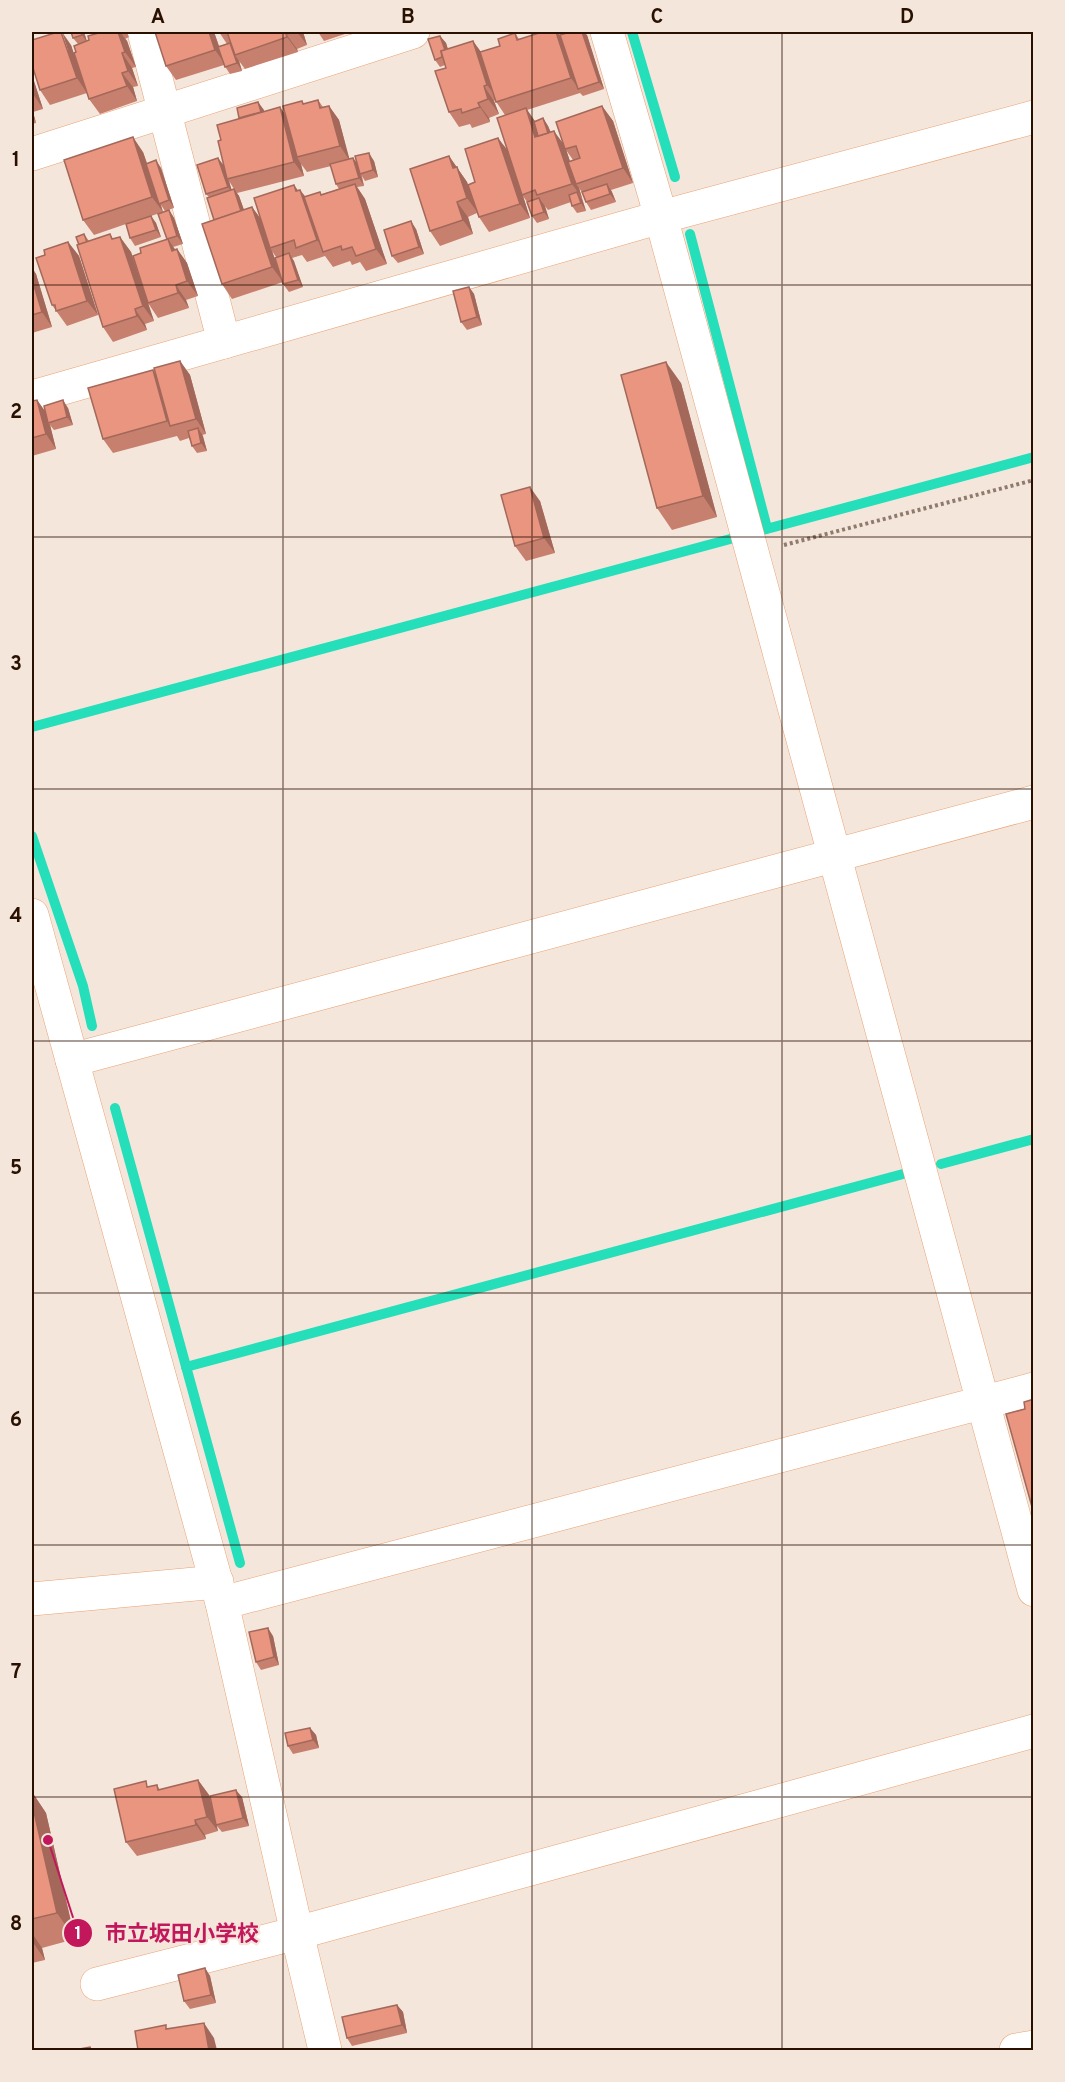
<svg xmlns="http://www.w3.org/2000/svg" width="1065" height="2082" viewBox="0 0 1065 2082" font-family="Overpass,'Noto Sans JP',sans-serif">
<rect width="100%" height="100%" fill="#f5e6dc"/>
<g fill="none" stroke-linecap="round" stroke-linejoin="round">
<g stroke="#25deba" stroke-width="10">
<polyline points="632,32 675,177"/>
<polyline points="690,234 767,528"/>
<polyline points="763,530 1034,457"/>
<polyline points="32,727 734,538"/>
<polyline points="32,836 83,986 92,1026"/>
<polyline points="115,1108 240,1563"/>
<polyline points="941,1164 1034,1139"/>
<polyline points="186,1367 903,1174"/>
</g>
<defs>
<g id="minor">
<polyline points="144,32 224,342"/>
<polyline points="607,32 661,217 1034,1590"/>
<polyline points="32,154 413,32"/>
<polyline points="32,397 661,217 1034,117"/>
<polyline points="32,915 222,1603 297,1933 325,2050"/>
<polyline points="72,1060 1034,802"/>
<polyline points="32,1599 217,1582"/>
<polyline points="222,1603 1034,1389"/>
<polyline points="97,1984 297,1933 1034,1731"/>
</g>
<polyline id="tertiary" points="1016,2050 1034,2047"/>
</defs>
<use href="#minor" stroke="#e9a271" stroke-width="34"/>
<use href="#tertiary" stroke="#e9a271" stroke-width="34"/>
<polyline stroke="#8f7b6e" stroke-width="4" stroke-dasharray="3 3" stroke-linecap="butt" points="784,545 1034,480"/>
<use href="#minor" stroke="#fff" stroke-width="33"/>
<use href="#tertiary" stroke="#fff" stroke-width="33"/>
</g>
<g fill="#c8806e" fill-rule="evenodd">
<polygon points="71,32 84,32 87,41 89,40 97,33 97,32 127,32 129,37 125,39 127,41 136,67 132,68 138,86 133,87 137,101 100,114 89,99 76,52 78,44 73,38"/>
<polygon points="214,32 219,46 227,44 219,32 303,32 307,45 297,49 298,52 245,69 239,61 242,71 230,74 224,65 176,80 166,66"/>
<polygon points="318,32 351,32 324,41"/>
<path d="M557,32L561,36L587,35L604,89L583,96L580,93L527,110L535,121L543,118L548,126L551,132L564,145L602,106L613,121L633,183L611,190L616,202L591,210L586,202L583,194L579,188L586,211L577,213L572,206L571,202L548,210L544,205L549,219L537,223L532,216L527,202L523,196L530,218L489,232L479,217L477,213L468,217L473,234L440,246L430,231L449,156L467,182L468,185L475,182L498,138L507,151L505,115L495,100L494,101L499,114L489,118L490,122L472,128L470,124L459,127L449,112L446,68L445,65L440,67L435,60L440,36L446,43L448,49L473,41L481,52L500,46L515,33L519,39ZM566,150L573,160L570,161Z"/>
<polygon points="71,45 87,93 50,105 40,90"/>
<polygon points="32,75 43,109 33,112 36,123 32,124"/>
<path d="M318,100L323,107L329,106L339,120L349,159L357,163L374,161L378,177L365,181L362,176L364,186L357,187L365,199L387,264L366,271L360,262L352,265L350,261L333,267L325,256L307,262L302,255L292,258L303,287L289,292L283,284L276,257L272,251L283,282L232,299L222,284L214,220L209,197L206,194L218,158L224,166L239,118L258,102L264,111L285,114L302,101L304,104ZM301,164L307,172L331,166L336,184L339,189L322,194L305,196L300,190H298L260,218L252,207L244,210L239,196L237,193L304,176ZM229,181L234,189L231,190Z"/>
<polygon points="143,152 147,163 161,168 174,208 165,211 161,205 163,212 151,216 156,223 161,237 135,246 130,238 126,224 94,235 83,220"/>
<polygon points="169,210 174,218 183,244 173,247 175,249 177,249 187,263 198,296 186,300 189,308 158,318 148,303 141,253 167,239"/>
<polygon points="416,229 424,254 398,263 392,256"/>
<polygon points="84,234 89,241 110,234 113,239 120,237 131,252 154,321 145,324 147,330 113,342 103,327"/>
<polygon points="68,242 79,256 98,315 67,326 52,305 45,255"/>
<polygon points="32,268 36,274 52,327 32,333"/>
<polygon points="469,287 474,294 482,325 467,330 461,322"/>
<polygon points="180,361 190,375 206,434 202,435 207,451 197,453 192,446 189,438 180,441 177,436 113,453 103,439 156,374"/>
<polygon points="681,383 717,517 672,530 657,508"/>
<polygon points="37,400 45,411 68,408 73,425 54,430 50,425 56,449 32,456 32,401"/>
<polygon points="540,501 555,553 526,561 515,546"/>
<polygon points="273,1636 279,1665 261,1670 256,1662"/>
<polygon points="310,1728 316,1735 319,1748 293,1754 288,1746"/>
<polygon points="198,1780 209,1795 218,1831 205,1835 206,1839 137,1856 126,1842 150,1787 157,1785 160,1790"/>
<polygon points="32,1792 46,1813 75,1939 42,1948 45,1960 32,1963"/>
<polygon points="242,1797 249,1826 222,1832 216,1825"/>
<polygon points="205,1968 210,1976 216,2003 190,2009 184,2001"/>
<polygon points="397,2005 403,2012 407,2033 352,2046 347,2038"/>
</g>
<g fill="#a3685a">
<polygon points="62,32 71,45 87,93 77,78"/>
<polygon points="81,32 84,32 87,42 82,35"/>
<polygon points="118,32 120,32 127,41 136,67 125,52"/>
<polygon points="209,32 214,32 225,64 215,50"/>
<polygon points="297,32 303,32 307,45"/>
<polygon points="556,32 557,32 565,42 578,88 571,78"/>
<polygon points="582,32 584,32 587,35 604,89 599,82"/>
<polygon points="286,34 297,49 298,52 287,37"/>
<polygon points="440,36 446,43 452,63 447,55"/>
<polygon points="473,41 483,55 498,99 487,85"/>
<polygon points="122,53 132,68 138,86 128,71"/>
<polygon points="235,55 239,61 242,71 237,63"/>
<polygon points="122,73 133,87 137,101 127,86"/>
<polygon points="32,75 43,109 33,94 32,91"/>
<polygon points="484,86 494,101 499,114 488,99"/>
<polygon points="258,102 264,110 266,122 261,114"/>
<polygon points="478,103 489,118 490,122 480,107"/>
<polygon points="329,106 339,120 350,161 340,146"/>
<polygon points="602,106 613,121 633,183 623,168"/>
<polygon points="280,107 290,121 297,157 301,164 304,176 294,162"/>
<polygon points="526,108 536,123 542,143 535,137"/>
<polygon points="32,110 33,112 36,123 32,115"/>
<polygon points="543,118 548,126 556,148 551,140"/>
<polygon points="554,131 565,146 577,183 576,184 579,188 582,198 572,184"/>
<polygon points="133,137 143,152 163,212 152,197"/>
<polygon points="498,138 509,152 530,218 520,204"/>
<polygon points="369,153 374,161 378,177 373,170"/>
<polygon points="449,156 467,182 478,213 467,198 453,168"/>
<polygon points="218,158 224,166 227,179 229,181 233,194 228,187"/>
<polygon points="353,158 359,165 360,174 361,176 364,186 359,178"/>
<polygon points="156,160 161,168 174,208 169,200"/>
<polygon points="355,184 365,199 387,264 376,249"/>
<polygon points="607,184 612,192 616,202 610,194"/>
<polygon points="294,185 303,197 300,190 311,205 325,251 317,240"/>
<polygon points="234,189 239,196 249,224 243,216"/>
<polygon points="577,192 582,199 586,211 581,203"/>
<polygon points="539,198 545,206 549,219 544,212"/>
<polygon points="457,202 468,217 473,234 463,220"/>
<polygon points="252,207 263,222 270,248 272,251 283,282 272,267"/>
<polygon points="169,210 174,218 183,244 177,236"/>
<polygon points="151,216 156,223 161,237 156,230"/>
<polygon points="411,221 416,229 424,254 419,247"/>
<polygon points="120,237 131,252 154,321 143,306"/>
<polygon points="168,239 178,254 172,251"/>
<polygon points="68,242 79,256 98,315 87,301"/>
<polygon points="177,249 187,263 198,296 187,281"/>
<polygon points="289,253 294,261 303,287 298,280"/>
<polygon points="32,268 36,274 52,327 42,312 32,279"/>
<polygon points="176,285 186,300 189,308 178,293"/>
<polygon points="469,287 474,294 482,325 477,317"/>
<polygon points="135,309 145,324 147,330 137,316"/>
<polygon points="180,361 190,375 206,434 196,419"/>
<polygon points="666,362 681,383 717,517 703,496"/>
<polygon points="153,370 163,384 170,426 167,421"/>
<polygon points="37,400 47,414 48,423 50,425 56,449 46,434"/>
<polygon points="63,400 68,408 73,425 67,417"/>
<polygon points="198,428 203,436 207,451 201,443"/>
<polygon points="530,487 540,501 555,553 544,538"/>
<polygon points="268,1628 273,1636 279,1665 274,1657"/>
<polygon points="310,1728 316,1735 319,1748 313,1740"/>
<polygon points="198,1780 209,1795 218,1831 207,1817"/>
<polygon points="236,1790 242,1797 249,1826 243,1818"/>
<polygon points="32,1792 46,1813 75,1939 57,1913 32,1803"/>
<polygon points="195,1820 205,1835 206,1839 196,1825"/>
<polygon points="32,1933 42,1948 45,1960 32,1941"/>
<polygon points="205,1968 210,1976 216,2003 211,1995"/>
<polygon points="397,2005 403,2012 407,2033 402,2025"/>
<polygon points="204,2023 214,2038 217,2050 209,2050"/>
</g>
<g fill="#e99580" stroke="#a3685a" stroke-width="1.5">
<polygon points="58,32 61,32 77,78 40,90 32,65 32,40"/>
<polygon points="71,32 81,32 82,35 73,38"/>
<polygon points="102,32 118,32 125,52 122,53 128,71 122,73 127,86 89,99 74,53 76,52 74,46 89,40 88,36"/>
<polygon points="155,32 209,32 215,50 166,66"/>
<polygon points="227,32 294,32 286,34 287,37 235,55"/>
<polygon points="542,32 556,32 571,78 496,102 480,52 500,46 498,39 515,33 517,40"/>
<polygon points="570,32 582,32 599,82 578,89 560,35"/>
<polygon points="440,36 445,50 441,51 442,57 435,60 428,39"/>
<polygon points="473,41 487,85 484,86 488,99 478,103 480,107 462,113 461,109 449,112 435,71 446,68 441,51"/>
<polygon points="230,43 237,63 225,67 218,47"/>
<polygon points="318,100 320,108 329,106 340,146 297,157 283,106 302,101 303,104"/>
<polygon points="258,102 261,112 239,118 237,108"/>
<polygon points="602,106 623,168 576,184 568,162 580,158 576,146 565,149 556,122"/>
<polygon points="280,107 294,162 227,179 218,141 221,140 217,125"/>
<polygon points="526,108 535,137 554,131 572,184 537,195 535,190 522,195 497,118"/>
<polygon points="543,118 548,133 538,136 534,122"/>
<polygon points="133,137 152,197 83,220 64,160"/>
<polygon points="498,138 520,204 479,217 468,185 475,182 465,149"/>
<polygon points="369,153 373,170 360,174 355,156"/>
<polygon points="449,156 453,168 457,167 467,198 457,202 463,220 430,231 410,169"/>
<polygon points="218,158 228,187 206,194 197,165"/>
<polygon points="353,158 359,178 336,184 330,164"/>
<polygon points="156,160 169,200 159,204 146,164"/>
<polygon points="355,184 376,249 356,256 352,247 342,250 341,246 323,252 304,197 320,192 321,195"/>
<polygon points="607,184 610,194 586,202 582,192"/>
<polygon points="294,185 296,191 300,190 317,240 296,248 294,240 270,248 254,198"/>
<polygon points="234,189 241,211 214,220 207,198"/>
<polygon points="577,192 581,203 572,206 569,195"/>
<polygon points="539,198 544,212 532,216 527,202"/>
<polygon points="252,207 272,267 222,284 202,224"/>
<polygon points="169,210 177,236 167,239 158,214"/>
<polygon points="151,216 156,230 130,238 126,224"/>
<polygon points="411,221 419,247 392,256 384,230"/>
<polygon points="84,234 87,242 79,245 76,237"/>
<polygon points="110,234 112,239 120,237 143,306 135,309 137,316 103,327 77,245"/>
<polygon points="168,239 172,251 177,249 187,281 176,285 178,293 148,303 133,256 141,253 140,248"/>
<polygon points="68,242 87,301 56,311 55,305 52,305 36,258 45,255 44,250"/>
<polygon points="289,253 298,280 283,284 275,258"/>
<polygon points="32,279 42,312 32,315"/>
<polygon points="469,287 477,317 461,322 453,291"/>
<polygon points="180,361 196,419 170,426 154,368"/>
<polygon points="666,362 703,496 657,508 621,375"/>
<polygon points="153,370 167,421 103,439 88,388"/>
<polygon points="37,400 46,434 32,438 32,401"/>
<polygon points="63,400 67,417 48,423 44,406"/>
<polygon points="198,428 201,443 192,446 188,431"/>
<polygon points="530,487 544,538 515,546 501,495"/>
<polygon points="1034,1399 1034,1514 1006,1414 1025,1409 1024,1402"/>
<polygon points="268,1628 274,1657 256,1662 249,1632"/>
<polygon points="310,1728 313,1740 288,1746 285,1733"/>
<polygon points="198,1780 207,1817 195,1820 196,1825 126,1842 114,1789 146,1781 147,1787 157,1785 158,1790"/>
<polygon points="236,1790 243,1818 216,1825 210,1796"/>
<polygon points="32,1803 57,1913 32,1919"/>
<polygon points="205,1968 211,1995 184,2001 178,1975"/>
<polygon points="397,2005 402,2025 347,2038 342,2017"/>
<polygon points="204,2023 209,2050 138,2050 135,2031 166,2025 166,2029"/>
<polygon points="90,2047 91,2050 74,2050"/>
</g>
<path fill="none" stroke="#2a1000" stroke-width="1.5" stroke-opacity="0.55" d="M283,32V2050M532,32V2050M782,32V2050M32,285H1034M32,537H1034M32,789H1034M32,1041H1034M32,1293H1034M32,1545H1034M32,1797H1034"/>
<path fill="none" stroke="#c2185b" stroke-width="2" d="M48 1840L78 1933"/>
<g fill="#c2185b" stroke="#f5e6dc" stroke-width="2">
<circle cx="48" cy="1840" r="6"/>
<circle cx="78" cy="1933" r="15"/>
</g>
<g font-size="18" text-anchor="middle" font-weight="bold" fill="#fff">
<text x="78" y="1939">1</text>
</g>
<g font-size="22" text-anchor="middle" font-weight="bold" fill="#c2185b" stroke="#f5e6dc" stroke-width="4.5" stroke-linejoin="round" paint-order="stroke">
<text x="182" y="1941">市立坂田小学校</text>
</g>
<rect width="1065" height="2082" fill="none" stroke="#f5e6dc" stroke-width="66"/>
<rect x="33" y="33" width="999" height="2016" fill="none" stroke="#2a1000" stroke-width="2"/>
<g font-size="20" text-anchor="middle" font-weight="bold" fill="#2a1000">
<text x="158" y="23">A</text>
<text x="408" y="23">B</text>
<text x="657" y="23">C</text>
<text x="907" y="23">D</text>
<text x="16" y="166">1</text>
<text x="16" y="418">2</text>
<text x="16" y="670">3</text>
<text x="16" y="922">4</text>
<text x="16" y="1174">5</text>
<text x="16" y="1426">6</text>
<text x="16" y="1678">7</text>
<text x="16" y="1930">8</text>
</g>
</svg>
